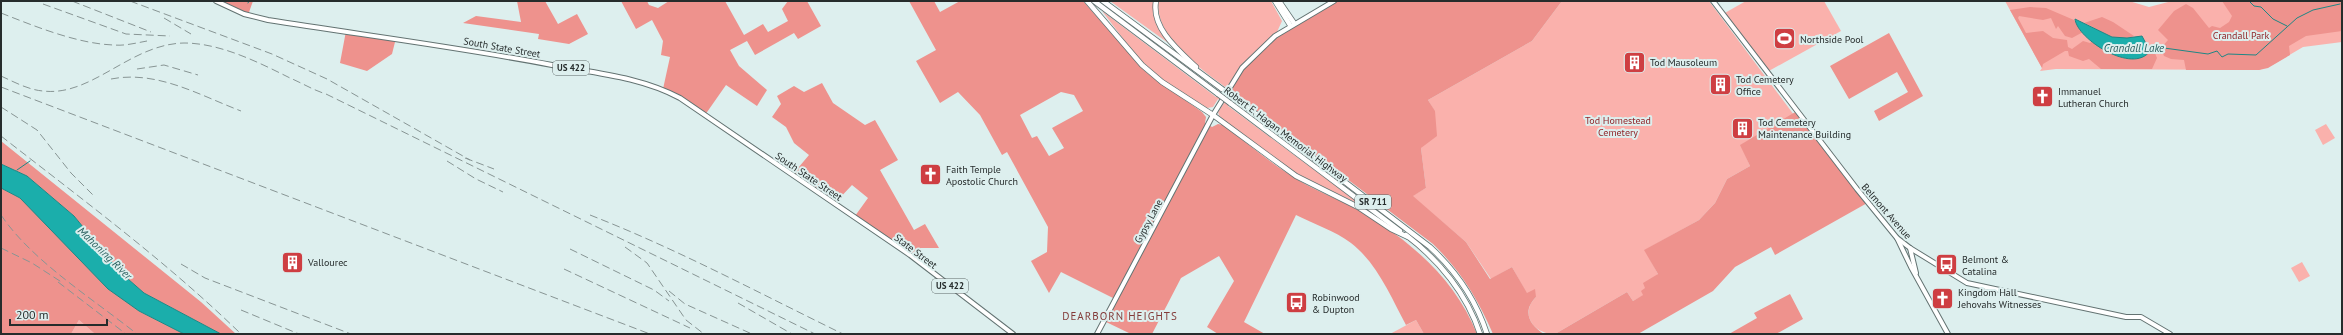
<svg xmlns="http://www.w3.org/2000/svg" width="2343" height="335" viewBox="0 0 2343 335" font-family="'PT Sans',sans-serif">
<rect width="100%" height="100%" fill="#ddefee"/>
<g fill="#fab1ac">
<polygon points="1110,1 1154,1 1154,11 1171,45"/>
<path d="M1158,1H1271L1282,21L1277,32L1290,25L1228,89C1200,68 1156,40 1158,1Z"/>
<path d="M1562,1H1709L1794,115L1741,145L1750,166L1727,179L1715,203L1699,220L1645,250L1658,274L1645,288L1644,295L1633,301L1627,292L1555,334C1534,334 1519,314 1536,297L1527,294L1512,267L1491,279L1466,242L1412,196L1426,188L1421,148L1435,112L1428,100L1532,41Z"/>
<polygon points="1746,1 1824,1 1841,31 1767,72 1723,14"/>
<polygon points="2005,1 2129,1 2149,7 2172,1 2342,1 2342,42 2303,47 2274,64 2259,70 2056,69 2040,71 2042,68"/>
<polygon points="1102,11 1216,97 1218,94 1230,103 1228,106 1363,206 1298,175 1220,118 1218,112 1224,103 1218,99 1213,107 1207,108 1163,80 1137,57"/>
<polygon points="2326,124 2335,138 2323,145 2315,130"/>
<polygon points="2302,262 2310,276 2299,282 2291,268"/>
<polygon points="79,320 95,334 71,334"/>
<polygon points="1416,320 1424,334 1390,334"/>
</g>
<g fill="#ee928d" fill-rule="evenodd">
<polygon points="221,1 253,1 248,15 220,3"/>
<polygon points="517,1 545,1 558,24 577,14 588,34 569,44 538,39 539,34 463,23 476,16 521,22"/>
<polygon points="621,1 647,1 649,5 658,8 669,1 725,1 744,35 763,24 768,32 788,21 782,9 788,1 807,1 821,26 798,39 794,33 755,55 747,41 730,50 739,66 767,90 757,106 726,85 705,115 663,89 670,57 661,55 663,41 652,20 636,29"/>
<path d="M909,1H934L940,12L960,1H1083L1147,73L1202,112L1206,117L1205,123L1212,127L1218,124L1223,125C1250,145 1276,168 1305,184C1325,195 1348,203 1367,215C1415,245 1456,281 1477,334H1424L1416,320L1406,325C1391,297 1377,263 1351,243C1335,231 1314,224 1296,215L1244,322L1265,334H1218L1207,327L1234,281L1219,256L1181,278L1152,334H1131L1104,321L1115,299L1061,272L1049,293L1031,261L1047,252L1048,227L1007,152L1002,155L980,115L958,92L940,103L916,61L936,50ZM1061,92L1074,95L1083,111L1052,128L1064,148L1049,156L1037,136L1032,138L1020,115Z"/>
<path d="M1334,1H1562L1532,41L1428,100L1435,111L1437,136L1421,148L1426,188L1413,196L1466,242L1490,279L1512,267L1527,293L1535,289L1536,297C1522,311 1529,325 1544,334H1493C1478,299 1460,270 1433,244L1228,89L1242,68L1275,36Z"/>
<polygon points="2222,1 2342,1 2342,31 2306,36 2289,46 2290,55 2268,68 2259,70 2186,70 2184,60 2171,59 2164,56 2161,48 2168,40 2158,30 2174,11 2186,4 2193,8 2209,28 2212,26 2220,28 2229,22 2232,16"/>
<polygon points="2030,7 2046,8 2074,20 2083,32 2072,38 2065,36 2058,26 2056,29 2051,18 2043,20 2019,16 2018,18 2026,33 2043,31 2053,38 2067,40 2068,47 2072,49 2083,41 2090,43 2092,41 2104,50 2132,59 2136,59 2152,46 2157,58 2152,69 2101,69 2089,59 2083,61 2069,56 2068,51 2065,51 2043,64 2042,68 2010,10"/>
<path d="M2102,17L2113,22L2134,36C2116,45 2100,29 2084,23Z"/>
<polygon points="346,31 396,38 392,54 367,71 340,63"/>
<polygon points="1889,33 1923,96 1879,121 1874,111 1908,92 1897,72 1849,99 1830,66"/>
<polygon points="822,83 833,103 865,125 875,120 898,160 880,170 914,230 925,224 939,248 921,248 910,255 855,216 868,198 852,185 835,203 793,174 809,155 794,143 786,127 772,117 781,104 777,96 794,86 804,92"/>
<polygon points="1797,111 1869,202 1775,255 1771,247 1735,267 1713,291 1638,334 1555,334 1627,292 1633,301 1643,295 1641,291 1645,288 1643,283 1658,274 1644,250 1699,220 1715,203 1727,179 1750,166 1740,145"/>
<polygon points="1,141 201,302 236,334 221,334 144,293 120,272 74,216 27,176 1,164"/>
<polygon points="1,188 20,198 139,311 184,334 95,334 79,320 71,334 1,334"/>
<polygon points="1790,294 1803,319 1776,334 1729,334 1757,318 1754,313"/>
</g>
<g fill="#1baeab" stroke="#1e8785">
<path d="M2075,19L2112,37L2127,38L2142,36L2150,51C2133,75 2077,39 2075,19Z"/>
<polygon points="1,164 27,176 74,216 120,272 144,293 221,334 184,334 139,311 108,289 20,198 1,188"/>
</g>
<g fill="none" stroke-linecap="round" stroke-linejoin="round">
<g stroke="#1e8785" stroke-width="1">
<polyline points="2249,1 2254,6 2261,7 2273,19 2287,26"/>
<polyline points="248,3 249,1"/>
<polyline points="2150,47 2152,46"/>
<polyline points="2164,48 2208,54 2217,51 2222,57 2228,54 2256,55 2297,18 2313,10 2340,4"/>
<polyline points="17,170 30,161"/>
</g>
<defs>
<g id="major">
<path d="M216,1L244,14L268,20C363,35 458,47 552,65C595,73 641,77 680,98L910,255L1013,334"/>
<polyline points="1713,1 1857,189 1897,238 1910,248 1967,283 2126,317 2141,317 2170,334"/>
<polyline points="1897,238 1911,267 1948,334"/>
<polyline points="1910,248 1916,273"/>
<polyline points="1097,334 1213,115 1242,68 1275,36 1334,1"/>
</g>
<g id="highway">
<polyline points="1087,1 1142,65 1162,82 1213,115 1296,176 1358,207 1391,229 1408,237"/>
<polyline points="1094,1 1218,94"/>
<polyline points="1103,1 1222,89"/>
<path d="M1156,1C1151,28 1178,50 1196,67"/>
<polyline points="1275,1 1290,25"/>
<polyline points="1279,1 1294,23"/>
<path d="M1231,95L1430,247C1456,271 1476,300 1487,334"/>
<polyline points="1230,103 1400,231"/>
<path d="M1406,235C1439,260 1467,294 1480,334"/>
</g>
</defs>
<use href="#major" stroke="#637372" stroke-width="6"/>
<use href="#highway" stroke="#637372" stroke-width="6"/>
<use href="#major" stroke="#fff" stroke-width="4"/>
<use href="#highway" stroke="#fff" stroke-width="4.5"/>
<g stroke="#889594" stroke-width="1" stroke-dasharray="8 4" stroke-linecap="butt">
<polyline points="72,1 151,32"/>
<polyline points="130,1 272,54 327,79 470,160"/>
<polyline points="43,4 126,34 170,36"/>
<path d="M1,13C34,26 78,44 114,45C125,46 136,43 147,41"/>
<polyline points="164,18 191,34"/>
<polyline points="137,69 164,65 198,75"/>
<path d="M1,76C14,82 29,90 43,91C92,97 130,44 184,43C220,43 258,62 290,78C302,83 313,90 326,94L815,334"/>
<path d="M111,79C157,70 199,95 241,111"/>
<polyline points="1,87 650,334"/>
<polyline points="1,107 37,130 71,173 94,196"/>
<path d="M1,136C83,200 167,262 241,334"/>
<polyline points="465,158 494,169"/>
<polyline points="447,161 476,179 503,192"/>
<path d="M1,215C32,261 93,299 137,334"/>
<path d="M590,215C677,249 759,293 843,334"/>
<polyline points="625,247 647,263 686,320 704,334"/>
<polyline points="1,248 32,263 63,283"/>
<polyline points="570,249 654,290 669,301"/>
<polyline points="181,264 205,278 351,334"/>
<polyline points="564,269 690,328"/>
<polyline points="58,282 126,334"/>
<polyline points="669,291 685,304 752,334"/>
<polyline points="738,303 792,334"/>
<polyline points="241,310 299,334"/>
</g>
<defs>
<g id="highway-bridge">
<polyline points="1222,89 1231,95"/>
<polyline points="1218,94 1230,103"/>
</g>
</defs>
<use href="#highway-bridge" stroke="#637372" stroke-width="6" stroke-linecap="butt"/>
<use href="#highway-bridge" stroke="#fff" stroke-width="4.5"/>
</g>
<defs>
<symbol id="stadium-square" viewBox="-11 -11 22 22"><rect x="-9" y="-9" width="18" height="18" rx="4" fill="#ce3e42" stroke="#ddefee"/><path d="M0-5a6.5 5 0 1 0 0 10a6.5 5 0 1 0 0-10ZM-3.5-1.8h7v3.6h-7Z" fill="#fff"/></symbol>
<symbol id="building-square" viewBox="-11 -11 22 22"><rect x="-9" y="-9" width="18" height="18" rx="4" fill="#ce3e42" stroke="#ddefee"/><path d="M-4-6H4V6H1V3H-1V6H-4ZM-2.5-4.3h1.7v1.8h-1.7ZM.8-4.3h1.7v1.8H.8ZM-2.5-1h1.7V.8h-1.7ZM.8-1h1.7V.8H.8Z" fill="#fff"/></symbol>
<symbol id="church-square" viewBox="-11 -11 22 22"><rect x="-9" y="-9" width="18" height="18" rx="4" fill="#ce3e42" stroke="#ddefee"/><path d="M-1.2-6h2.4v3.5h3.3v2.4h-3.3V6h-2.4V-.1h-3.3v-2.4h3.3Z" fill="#fff"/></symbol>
<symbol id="bus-square" viewBox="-11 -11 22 22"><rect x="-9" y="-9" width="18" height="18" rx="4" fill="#ce3e42" stroke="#ddefee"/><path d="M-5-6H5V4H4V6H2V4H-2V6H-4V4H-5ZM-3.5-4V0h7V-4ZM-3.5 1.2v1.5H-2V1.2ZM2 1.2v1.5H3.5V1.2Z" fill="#fff"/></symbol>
</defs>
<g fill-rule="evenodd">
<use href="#stadium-square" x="1772" y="26" width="25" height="25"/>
<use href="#building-square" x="1622" y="50" width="25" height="25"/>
<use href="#building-square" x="1708" y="72" width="25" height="25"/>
<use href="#church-square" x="2030" y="84" width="25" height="25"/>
<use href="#building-square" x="1730" y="116" width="25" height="25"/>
<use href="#church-square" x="918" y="162" width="25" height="25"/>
<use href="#building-square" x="280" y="250" width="25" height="25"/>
<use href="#bus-square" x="1934" y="252" width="25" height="25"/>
<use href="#church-square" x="1930" y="286" width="25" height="25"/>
<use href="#bus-square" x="1284" y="290" width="25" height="25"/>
</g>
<g text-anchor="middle" stroke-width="4" stroke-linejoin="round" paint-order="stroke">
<g fill="#ddefee" stroke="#5d6666" stroke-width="1">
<rect x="553" y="61" width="36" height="14" rx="3"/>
<rect x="1355" y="195" width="36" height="14" rx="3"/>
<rect x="932" y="279" width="36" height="14" rx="3"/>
</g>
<g font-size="9" font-weight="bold" fill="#262c2c">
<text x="571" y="71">US 422</text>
<text x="1373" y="205">SR 711</text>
<text x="950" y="289">US 422</text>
</g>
<g font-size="10" fill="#902529" stroke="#ddefee">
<text x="2241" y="39">Crandall Park</text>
<text x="1618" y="124">Tod Homestead<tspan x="1618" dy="12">Cemetery</tspan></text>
</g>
<g font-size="10" fill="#262c2c" stroke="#ddefee" text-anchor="start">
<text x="1800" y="43">Northside Pool</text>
<text x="1650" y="66">Tod Mausoleum</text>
<text x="1736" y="83">Tod Cemetery<tspan x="1736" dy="12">Office</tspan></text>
<text x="2058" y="95">Immanuel<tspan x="2058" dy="12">Lutheran Church</tspan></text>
<text x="1758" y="126">Tod Cemetery<tspan x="1758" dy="12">Maintenance Building</tspan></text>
<text x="946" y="173">Faith Temple<tspan x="946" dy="12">Apostolic Church</tspan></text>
<text x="1962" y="263">Belmont &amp;<tspan x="1962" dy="12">Catalina</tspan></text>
<text x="308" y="266">Vallourec</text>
<text x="1958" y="296">Kingdom Hall<tspan x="1958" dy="12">Jehovahs Witnesses</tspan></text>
<text x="1312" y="301">Robinwood<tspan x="1312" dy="12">&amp; Dupton</tspan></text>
</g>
<g font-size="10" fill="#262c2c" stroke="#ddefee">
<text transform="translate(502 47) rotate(10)" y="4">South State Street</text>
<text transform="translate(1286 134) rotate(37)" y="4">Robert E. Hagan Memorial Highway</text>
<text transform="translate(809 176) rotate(34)" y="4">South State Street</text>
<text transform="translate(1887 211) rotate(49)" y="4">Belmont Avenue</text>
<text transform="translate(1148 221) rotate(-62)" y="4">Gypsy Lane</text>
<text transform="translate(916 251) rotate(37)" y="4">State Street</text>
</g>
<g font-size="11" font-style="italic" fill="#2c6160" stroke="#ddefee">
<text x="2134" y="52">Crandall Lake</text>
<text transform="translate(105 253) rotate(44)" y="4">Mahoning River</text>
</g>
<g font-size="11" letter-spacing="1" fill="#833b39" stroke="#ddefee">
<text x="1120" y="320">DEARBORN HEIGHTS</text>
</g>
</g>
<rect width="2343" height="335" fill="none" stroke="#262c2c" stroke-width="4"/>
<path d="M10 319v6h97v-6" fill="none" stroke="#262c2c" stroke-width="2"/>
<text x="16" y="319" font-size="12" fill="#262c2c" stroke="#ddefee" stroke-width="3" paint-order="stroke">200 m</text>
</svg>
